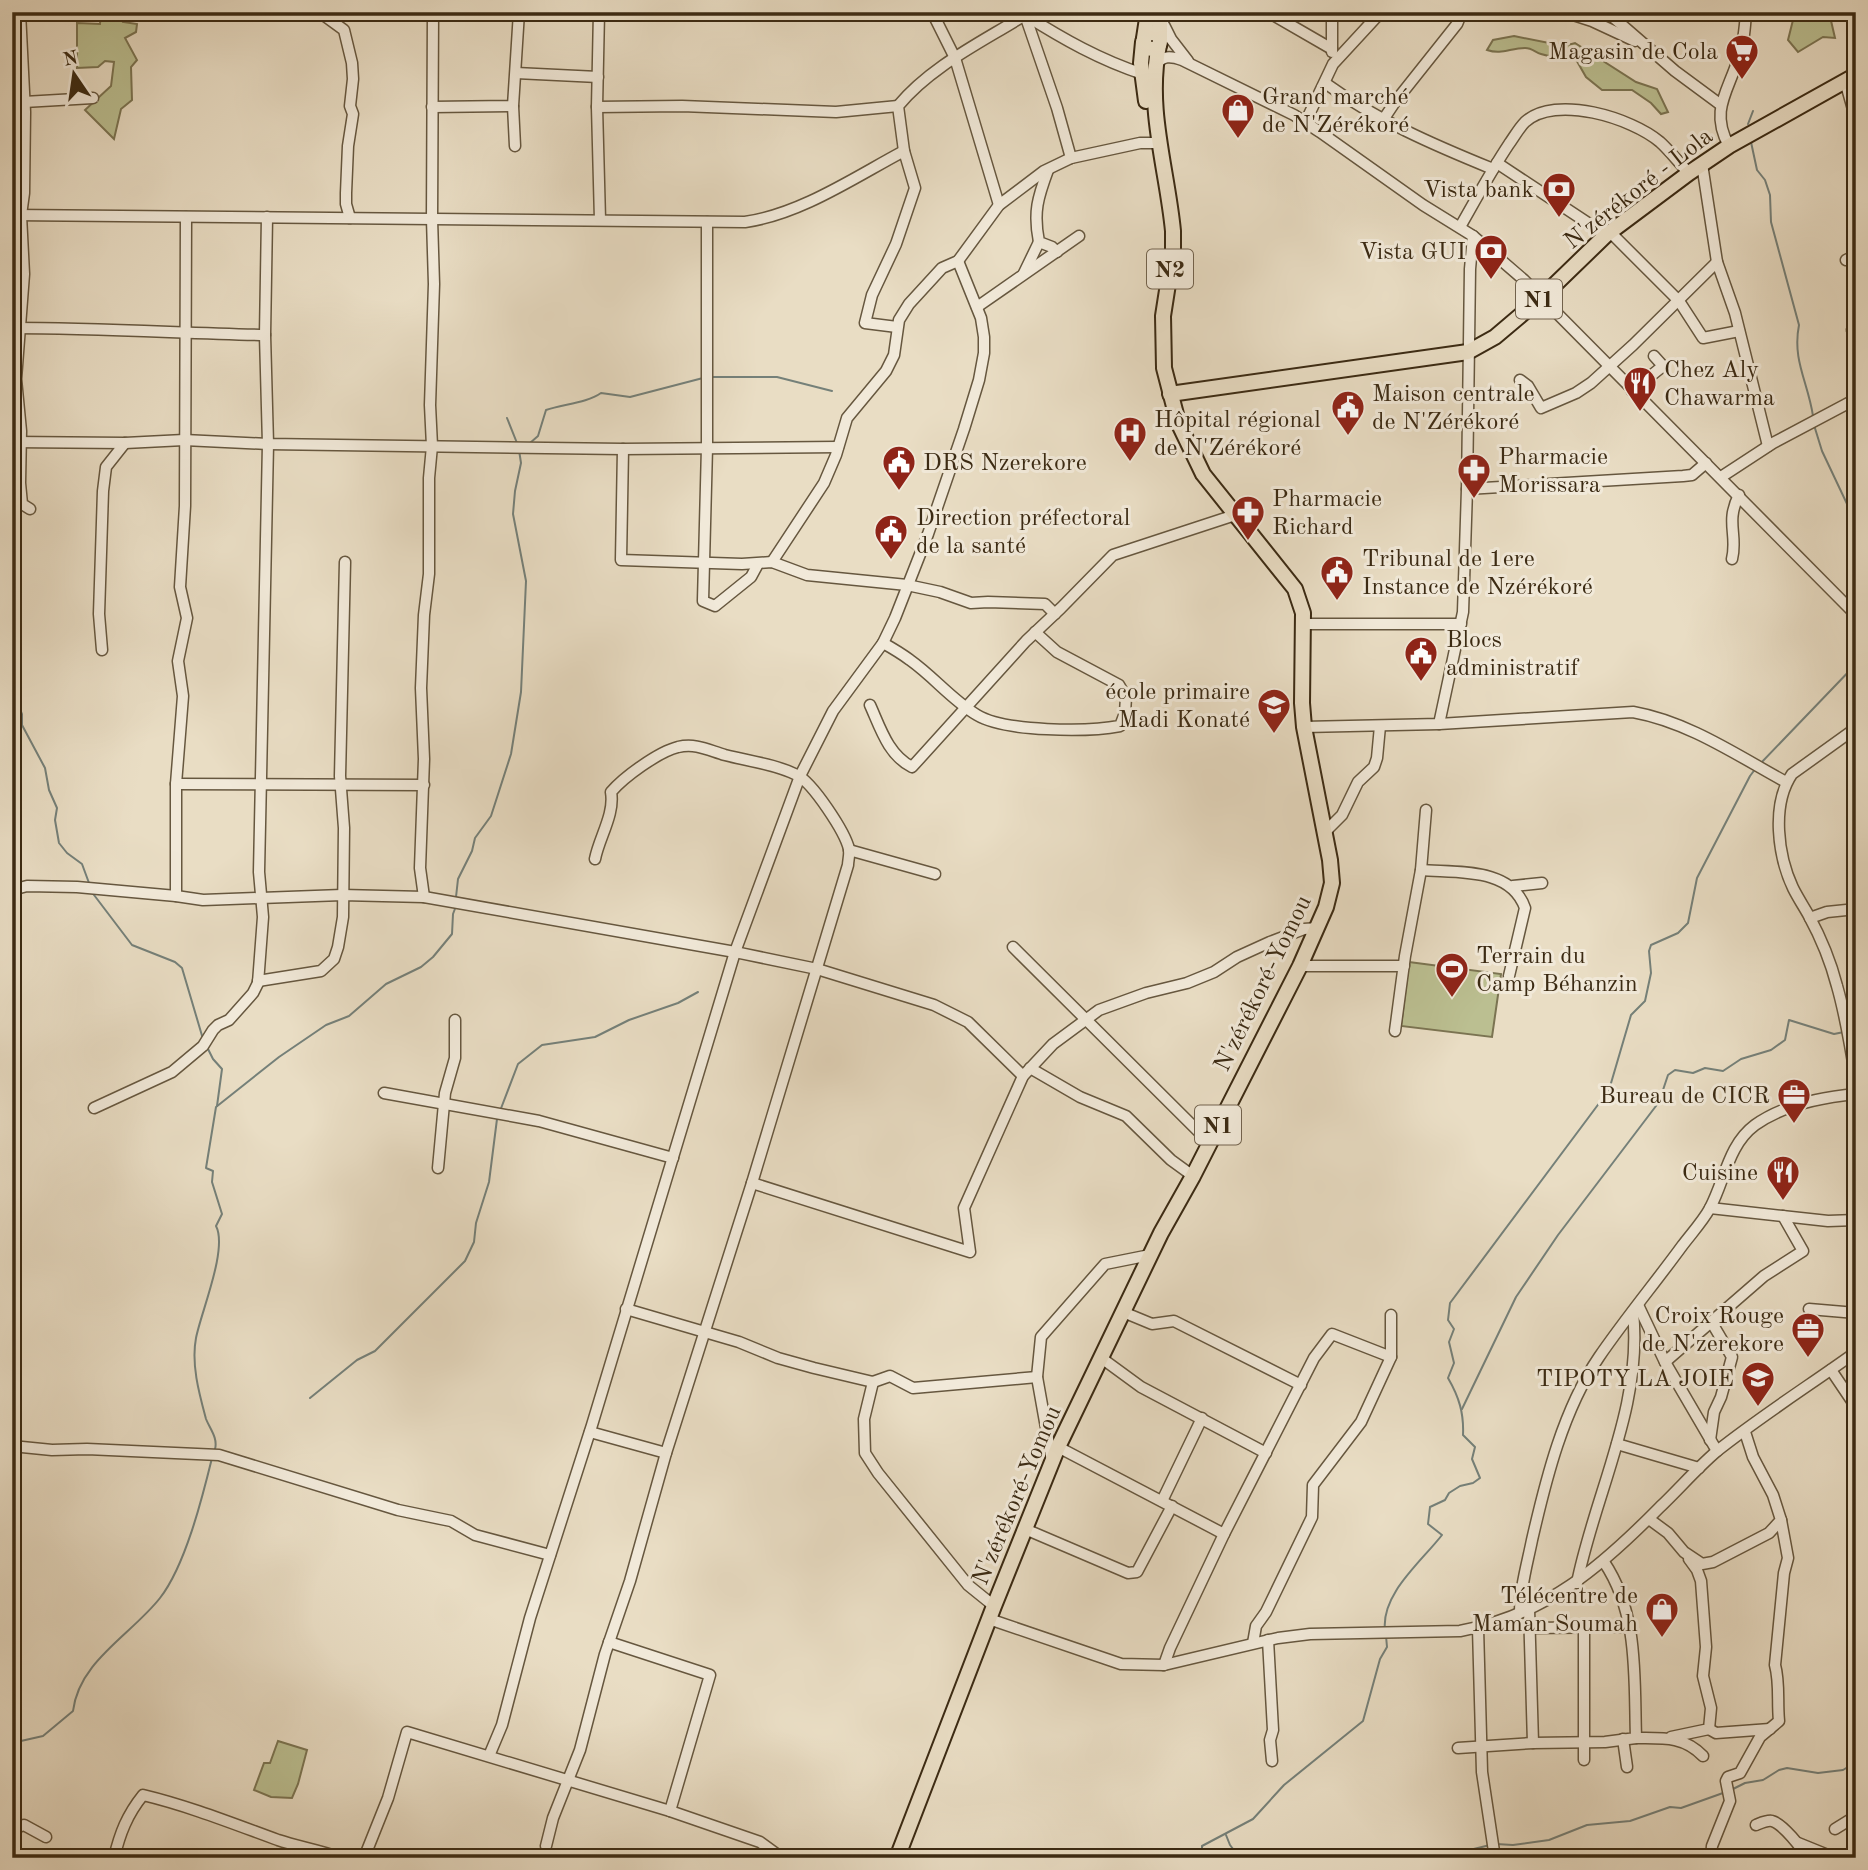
<svg xmlns="http://www.w3.org/2000/svg" width="1868" height="1870" viewBox="0 0 1868 1870" font-family="'Old Standard TT',serif">
<rect width="100%" height="100%" fill="#e9ddc4"/>
<filter id="stains"><feTurbulence type="fractalNoise" baseFrequency=".00286" numOctaves="4"/><feColorMatrix values="0 0 0 0 .2 0 0 0 0 .09 0 0 0 0 .02 0 0 0 .5 -.17"/></filter>
<radialGradient id="worn" r=".72"><stop offset=".6" stop-color="#630" stop-opacity="0"/><stop offset="1" stop-color="#630" stop-opacity=".3"/></radialGradient>
<g fill="#bbbf91" stroke="#7b7452" stroke-width="2">
<polygon points="101,12 124,12 123,22 137,24 136,32 125,38 137,60 131,67 132,100 121,109 114,139 85,110 111,86 114,62 105,61 98,67 77,68 77,23 100,24"/>
<polygon points="1795,12 1829,12 1835,38 1823,37 1798,52 1788,40"/>
<path d="M1514,36L1564,46L1575,43L1636,82L1657,89L1668,112L1661,114L1651,103L1632,90H1602L1586,77L1574,56C1563,57 1552,58 1541,54C1535,52 1532,48 1525,48C1510,48 1502,55 1487,50L1493,40Z"/>
<polygon points="1409,962 1501,974 1492,1037 1401,1026"/>
<polygon points="278,1741 307,1750 298,1784 292,1798 271,1797 254,1790 264,1763 270,1763"/>
</g>
<g fill="none" stroke-linecap="round" stroke-linejoin="round">
<g stroke="#758079" stroke-width="2">
<polyline points="1748,124 1753,111"/>
<path d="M1751,142L1757,170L1765,180L1770,195L1771,222L1799,325C1792,360 1808,382 1813,416"/>
<polyline points="712,377 777,377 832,391"/>
<polyline points="507,418 517,443"/>
<polyline points="1814,425 1822,451 1856,523"/>
<path d="M530,443L538,436L546,410C563,404 587,403 601,393L630,397L703,378"/>
<polyline points="12,516 18,507"/>
<path d="M12,561C21,577 15,586 12,603"/>
<polyline points="12,689 22,714 22,725 45,768 49,790 57,808 55,820 59,843 67,853 82,864 89,883"/>
<polyline points="1760,764 1856,664"/>
<polyline points="91,891 132,945 175,962 182,968 203,1039"/>
<polyline points="456,897 458,879 472,851 475,838 491,816 511,754 521,692 526,581 513,514 515,491 521,463 519,450"/>
<polyline points="207,1047 213,1059 222,1069 217,1106"/>
<polyline points="500,1111 518,1064 542,1045 595,1037 629,1020 678,1003 698,992"/>
<polyline points="310,1398 357,1360 375,1351 465,1261 474,1242 476,1223 489,1182 497,1119"/>
<polyline points="1462,1409 1516,1297 1558,1235 1659,1102 1668,1075 1675,1070 1693,1073 1705,1068 1723,1071 1741,1059 1771,1050 1785,1040 1789,1020 1834,1034 1844,1032"/>
<path d="M215,1449C218,1438 210,1429 206,1419C199,1393 191,1364 196,1338C201,1312 228,1249 216,1226L222,1214L212,1182L213,1171L206,1168L216,1107L279,1057L326,1025L349,1016L386,984L421,967L433,957L452,934L453,914L456,906"/>
<path d="M1385,1630C1381,1594 1421,1562 1442,1535L1428,1524L1430,1507L1445,1500L1449,1493L1460,1486L1473,1483L1480,1478L1472,1459L1475,1447L1463,1435C1464,1413 1459,1397 1448,1378L1454,1363L1449,1342L1454,1329L1448,1320L1450,1303L1609,1090L1631,1015L1645,1001L1651,973L1649,951L1651,945L1678,933L1688,923L1697,878L1750,776L1756,768"/>
<path d="M12,1743L43,1736L73,1711C79,1661 131,1635 160,1598C185,1566 202,1499 212,1458"/>
<polyline points="1731,1790 1745,1783 1763,1780 1779,1770 1787,1768 1818,1773 1843,1770 1856,1762"/>
<polyline points="1226,1835 1230,1845 1240,1858"/>
<polyline points="1496,1844 1513,1845 1549,1840 1587,1825 1630,1821 1670,1807 1681,1808 1723,1793"/>
<polyline points="1202,1858 1202,1846 1253,1819 1284,1785 1363,1721 1380,1659 1387,1647 1386,1636"/>
<polyline points="1381,1858 1412,1851 1415,1858"/>
<polyline points="1437,1858 1490,1845"/>
</g>
<defs>
<g id="minor">
<polyline points="20,12 25,112 24,193 21,215 24,274 16,379 21,431 20,483 22,504 30,509"/>
<polyline points="323,12 322,14 344,30 352,63 353,79 350,106 353,114 348,146 346,193 346,204 350,218"/>
<polyline points="599,12 597,107 600,220"/>
<polyline points="932,12 955,58 999,205"/>
<polyline points="1268,12 1332,49"/>
<polyline points="1332,12 1332,52"/>
<polyline points="1448,12 1462,15 1480,12"/>
<polyline points="1564,12 1592,21 1635,41"/>
<polyline points="1607,12 1675,71 1721,105"/>
<polyline points="1025,15 1057,108 1071,158"/>
<polyline points="1162,21 1171,39 1188,61"/>
<path d="M1155,66C1162,55 1171,56 1182,60L1294,115L1320,132L1423,205L1473,236L1524,280L1856,615"/>
<polyline points="516,73 598,77"/>
<polyline points="1845,81 1856,120"/>
<path d="M1325,83C1376,120 1434,145 1493,169"/>
<polyline points="24,102 93,98"/>
<polyline points="513,106 515,146"/>
<polyline points="432,107 513,106 519,12"/>
<polyline points="597,107 682,106 836,112 898,106"/>
<polyline points="1383,120 1395,102 1457,24 1462,12"/>
<polyline points="1305,123 1333,64 1381,12"/>
<path d="M1729,146C1709,110 1729,91 1739,56C1744,42 1745,27 1746,12"/>
<polyline points="1497,163 1606,235"/>
<polyline points="1702,164 1717,262 1735,313 1768,446"/>
<path d="M1048,170C1038,197 1033,212 1039,242L1052,247L1057,252"/>
<path d="M12,215L745,222C801,214 855,177 904,151"/>
<polyline points="707,222 707,447 703,601 715,606 751,577 758,564"/>
<path d="M1460,227C1476,199 1491,171 1509,144C1514,137 1519,128 1525,122C1555,94 1632,118 1660,142C1670,151 1679,163 1689,173"/>
<polyline points="1610,232 1679,301 1703,338 1739,331"/>
<polyline points="1846,260 1856,255"/>
<polyline points="1024,273 1039,242"/>
<polyline points="977,307 1079,236"/>
<path d="M897,327L865,323L872,295L896,244L915,188L904,151L898,106C931,66 982,42 1025,15C1063,39 1100,60 1143,74"/>
<path d="M12,328C97,328 180,333 265,335"/>
<polyline points="1852,330 1856,323"/>
<polyline points="1520,380 1528,386 1541,408 1576,393 1591,383 1633,345 1717,262"/>
<polyline points="1632,391 1663,366 1654,356"/>
<polyline points="12,442 125,443 184,440 268,444 623,449 838,447"/>
<polyline points="623,449 621,560 742,564 772,562 807,575 907,585 940,592 971,603 988,602 1045,604 1055,614"/>
<polyline points="1721,477 1773,443 1856,399"/>
<polyline points="1467,489 1683,476 1692,475 1706,463"/>
<path d="M1732,559C1738,535 1725,522 1739,495"/>
<polyline points="772,562 824,483 836,455 847,418 886,371 894,355 899,320 909,304 942,268 958,261 999,205 1044,171 1071,158 1140,143 1158,143"/>
<polyline points="1303,624 1461,624"/>
<path d="M883,643C892,648 902,654 910,660C934,677 952,700 977,715C1005,732 1088,732 1120,726L1125,713L1126,697L1119,685L1057,652L1035,632"/>
<polyline points="102,650 99,614 103,491 106,467 125,443"/>
<path d="M870,705C880,727 888,755 912,767L1026,641L1061,608L1113,555L1235,515"/>
<polyline points="1439,724 1463,612 1467,489 1470,269 1473,236"/>
<path d="M1304,727L1439,724L1633,712C1689,722 1738,756 1786,782"/>
<path d="M1856,728L1792,774C1771,805 1778,856 1793,888C1798,898 1804,907 1809,916C1821,938 1831,963 1837,986C1846,1017 1851,1049 1856,1081"/>
<polyline points="176,784 424,785"/>
<polyline points="1324,833 1342,815 1358,782 1374,767 1377,758 1380,726"/>
<polyline points="849,850 935,874"/>
<path d="M1421,870C1457,873 1511,867 1525,908L1509,976"/>
<polyline points="1513,886 1542,883"/>
<polyline points="12,890 27,886 77,887 176,896 203,900 342,895 424,897 735,952 817,969 934,1005 968,1022 1023,1076"/>
<polyline points="176,896 176,784 183,696 178,661 187,618 180,587 185,506 186,217"/>
<polyline points="424,897 420,868 424,759 421,688 424,615 429,574 429,478 432,446 430,405 434,284 432,219 433,12"/>
<polyline points="1810,918 1827,912 1856,909"/>
<polyline points="1013,947 1209,1142"/>
<polyline points="1300,966 1404,966"/>
<polyline points="258,981 321,971 334,959 338,947 343,917 344,828 340,776 345,562"/>
<polyline points="1395,1031 1405,956 1421,870 1426,810"/>
<polyline points="1030,1068 1080,1097 1126,1116 1171,1160 1193,1176"/>
<polyline points="384,1093 539,1121 673,1158"/>
<polyline points="94,1108 172,1072 203,1046 213,1030 218,1025 229,1020 253,993 258,983 263,917 259,872 268,444 265,335 267,217"/>
<polyline points="438,1168 445,1093 455,1058 455,1020"/>
<polyline points="752,1183 970,1252 964,1208 1023,1076 1053,1044 1099,1010 1146,993 1187,983 1214,972 1237,957 1270,942 1304,929 1318,928"/>
<polyline points="1710,1208 1828,1221 1856,1220"/>
<polyline points="1638,1305 1665,1362 1717,1451"/>
<polyline points="626,1309 739,1342 778,1358 814,1368 873,1382 890,1376 913,1388 1037,1377"/>
<polyline points="1809,1309 1856,1313"/>
<polyline points="1123,1312 1152,1324 1174,1321 1301,1385"/>
<polyline points="1100,1357 1141,1387 1266,1453"/>
<polyline points="1665,1362 1764,1276 1803,1251 1783,1216"/>
<polyline points="1831,1370 1856,1407"/>
<polyline points="873,1382 864,1419 865,1453 878,1473 968,1585 994,1606"/>
<polyline points="590,1432 666,1453"/>
<polyline points="1710,1440 1714,1412 1721,1397 1732,1357 1712,1323"/>
<polyline points="1617,1444 1699,1468"/>
<polyline points="12,1446 52,1450 87,1449 219,1455 398,1510 451,1521 475,1535 550,1555"/>
<polyline points="1058,1447 1224,1534"/>
<polyline points="1052,1461 1037,1377 1041,1337 1105,1264 1150,1255"/>
<polyline points="1162,1501 1202,1418"/>
<polyline points="1649,1519 1668,1533 1684,1552 1702,1564 1713,1562 1769,1533 1781,1520 1773,1495 1753,1457 1745,1432"/>
<polyline points="1025,1529 1128,1573 1137,1572 1172,1506"/>
<path d="M1577,1583C1595,1493 1643,1406 1633,1312"/>
<polyline points="1529,1609 1533,1743"/>
<path d="M1520,1613C1520,1588 1527,1565 1532,1540C1546,1479 1563,1410 1599,1357C1625,1319 1655,1283 1682,1246C1691,1234 1703,1221 1710,1208C1725,1180 1728,1145 1755,1125C1783,1105 1823,1097 1856,1094"/>
<path d="M989,1619L1121,1664L1164,1665L1278,1638L1310,1634L1460,1631C1546,1615 1601,1567 1660,1507C1679,1489 1697,1468 1717,1451C1761,1416 1810,1385 1856,1352"/>
<polyline points="1478,1628 1482,1772 1495,1858"/>
<polyline points="1529,1628 1630,1627"/>
<polyline points="1584,1628 1584,1760"/>
<polyline points="1268,1640 1273,1730 1270,1740 1272,1761"/>
<polyline points="609,1642 710,1675 670,1811"/>
<polyline points="1253,1643 1256,1626 1266,1612 1312,1517 1313,1485 1361,1422 1391,1357 1391,1315"/>
<polyline points="1164,1665 1170,1648 1224,1534 1314,1358 1332,1334 1391,1357"/>
<polyline points="1709,1729 1716,1733 1770,1729"/>
<polyline points="1671,1737 1709,1729 1711,1708 1703,1676 1706,1647 1701,1581 1697,1570 1689,1559"/>
<path d="M1636,1738C1663,1738 1684,1736 1703,1756"/>
<polyline points="1623,1739 1627,1767"/>
<path d="M1458,1748L1533,1743L1605,1742L1636,1738C1634,1677 1639,1614 1604,1562"/>
<polyline points="489,1756 502,1725 530,1618 592,1425 735,952 800,776 833,711 883,643 895,618 928,534 964,429 979,380 984,353 984,337 981,318 958,261"/>
<path d="M1756,1825C1761,1823 1767,1820 1772,1821C1783,1824 1802,1848 1807,1858"/>
<polyline points="12,1829 24,1825 46,1837"/>
<polyline points="1835,1829 1856,1816"/>
<polyline points="1798,1843 1835,1858"/>
<path d="M546,1846L553,1818L580,1750L605,1654L630,1581L666,1453L752,1183L848,865C848,861 850,854 849,849C845,832 813,783 797,775C775,764 748,761 725,755C708,750 696,743 678,747C658,752 624,777 611,792C615,814 599,838 595,859"/>
<path d="M114,1858C120,1833 127,1815 143,1795C189,1806 234,1824 278,1840C299,1847 320,1850 341,1858"/>
<polyline points="364,1858 388,1798 407,1732 670,1811 760,1842 782,1858"/>
<path d="M1711,1858L1712,1846L1730,1801L1726,1781L1728,1777L1740,1773L1760,1737L1779,1721C1777,1702 1780,1683 1775,1665L1784,1573L1788,1558L1781,1520"/>
</g>
<g id="highway">
<polyline points="1160,12 1160,39"/>
<circle cx="1152" cy="41" r="8"/>
<polyline points="1144,38 1148,12"/>
<polyline points="1143,42 1141,63 1146,101"/>
<polyline points="1170,394 1468,352 1495,337 1541,298 1606,235 1689,173 1729,146 1856,75"/>
<path d="M897,1858L994,1606L1058,1447L1161,1233L1193,1176L1300,966L1326,907L1332,883L1330,860L1304,727L1302,703L1303,613L1295,589L1203,474L1178,422L1164,368L1163,316L1173,252V231C1167,168 1146,109 1159,45"/>
</g>
</defs>
<use href="#minor" stroke="#66573f" stroke-width="13"/>
<use href="#highway" stroke="#3b2a13" stroke-width="18"/>
<use href="#minor" stroke="#f1e9d9" stroke-width="10"/>
<use href="#highway" stroke="#e9ddc4" stroke-width="14"/>
</g>
<defs>
<symbol id="supermarket-pin" viewBox="-11 -11 22 30"><path d="M0 17L-7.5 6A9.5 9.5 0 1 1 7.5 6Z" fill="#8f2418" stroke="#f1e9d9"/><path d="M-6-5.5h2.5l.6 2H6L4.5 2H-2.5L-4.4-4H-6ZM-1.5 3.2a1.3 1.3 0 1 0 .1 0ZM3 3.2a1.3 1.3 0 1 0 .1 0Z" fill="#fff"/></symbol>
<symbol id="shop-pin" viewBox="-11 -11 22 30"><path d="M0 17L-7.5 6A9.5 9.5 0 1 1 7.5 6Z" fill="#8f2418" stroke="#f1e9d9"/><path d="M-5-2.5h2.3a2.7 3.5 0 0 1 5.4 0H5L5.5 6h-11ZM-1.5-2.5h3a1.5 2.3 0 0 0-3 0Z" fill="#fff"/></symbol>
<symbol id="bank-pin" viewBox="-11 -11 22 30"><path d="M0 17L-7.5 6A9.5 9.5 0 1 1 7.5 6Z" fill="#8f2418" stroke="#f1e9d9"/><path d="M-6-4H6V4H-6ZM0-2.3a2.3 2.3 0 1 0 0 4.6a2.3 2.3 0 1 0 0-4.6Z" fill="#fff"/></symbol>
<symbol id="restaurant-pin" viewBox="-11 -11 22 30"><path d="M0 17L-7.5 6A9.5 9.5 0 1 1 7.5 6Z" fill="#8f2418" stroke="#f1e9d9"/><path d="M-5-6h1v4h1v-4h1v4h1v-4h1v5L-1.5 .5V6h-2V.5L-5-1ZM5-6V6H3V1.5H1.5Q1.5-4 5-6Z" fill="#fff"/></symbol>
<symbol id="civic-pin" viewBox="-11 -11 22 30"><path d="M0 17L-7.5 6A9.5 9.5 0 1 1 7.5 6Z" fill="#8f2418" stroke="#f1e9d9"/><path d="M-.6-6.5H3V-4.5H.6V-3L4-1V1h2V6H-6V1h2V-1L-.6-3ZM-1.2 2.5V6h2.4V2.5Z" fill="#fff"/></symbol>
<symbol id="hospital-pin" viewBox="-11 -11 22 30"><path d="M0 17L-7.5 6A9.5 9.5 0 1 1 7.5 6Z" fill="#8f2418" stroke="#f1e9d9"/><path d="M-5-5h3v3.5h4V-5h3V5h-3V1.5h-4V5h-3Z" fill="#fff"/></symbol>
<symbol id="pharmacy-pin" viewBox="-11 -11 22 30"><path d="M0 17L-7.5 6A9.5 9.5 0 1 1 7.5 6Z" fill="#8f2418" stroke="#f1e9d9"/><path d="M-2-6h4v4h4v4h-4v4h-4v-4h-4v-4h4Z" fill="#fff"/></symbol>
<symbol id="school-pin" viewBox="-11 -11 22 30"><path d="M0 17L-7.5 6A9.5 9.5 0 1 1 7.5 6Z" fill="#8f2418" stroke="#f1e9d9"/><path d="M0-5L7-2L0 1L-7-2ZM-4 1L0 2.5L4 1V4Q0 6-4 4Z" fill="#fff"/></symbol>
<symbol id="stadium-pin" viewBox="-11 -11 22 30"><path d="M0 17L-7.5 6A9.5 9.5 0 1 1 7.5 6Z" fill="#8f2418" stroke="#f1e9d9"/><path d="M0-5a6.5 5 0 1 0 0 10a6.5 5 0 1 0 0-10ZM-3.5-1.8h7v3.6h-7Z" fill="#fff"/></symbol>
<symbol id="office-pin" viewBox="-11 -11 22 30"><path d="M0 17L-7.5 6A9.5 9.5 0 1 1 7.5 6Z" fill="#8f2418" stroke="#f1e9d9"/><path d="M-6-3h4V-5.5h4V-3h4V5H-6ZM-1-4.5V-3h2v-1.5ZM-6 0V1H6V0Z" fill="#fff"/></symbol>
</defs>
<g fill-rule="evenodd">
<use href="#supermarket-pin" x="1723" y="32" width="38" height="52"/>
<use href="#shop-pin" x="1219" y="91" width="38" height="52"/>
<use href="#bank-pin" x="1540" y="170" width="38" height="52"/>
<use href="#bank-pin" x="1472" y="232" width="38" height="52"/>
<use href="#restaurant-pin" x="1621" y="364" width="38" height="52"/>
<use href="#civic-pin" x="1329" y="388" width="38" height="52"/>
<use href="#hospital-pin" x="1111" y="414" width="38" height="52"/>
<use href="#civic-pin" x="880" y="443" width="38" height="52"/>
<use href="#pharmacy-pin" x="1455" y="451" width="38" height="52"/>
<use href="#pharmacy-pin" x="1229" y="493" width="38" height="52"/>
<use href="#civic-pin" x="872" y="512" width="38" height="52"/>
<use href="#civic-pin" x="1318" y="553" width="38" height="52"/>
<use href="#civic-pin" x="1402" y="634" width="38" height="52"/>
<use href="#school-pin" x="1255" y="686" width="38" height="52"/>
<use href="#stadium-pin" x="1433" y="950" width="38" height="52"/>
<use href="#office-pin" x="1775" y="1076" width="38" height="52"/>
<use href="#restaurant-pin" x="1764" y="1153" width="38" height="52"/>
<use href="#office-pin" x="1789" y="1310" width="38" height="52"/>
<use href="#school-pin" x="1739" y="1359" width="38" height="52"/>
<use href="#shop-pin" x="1643" y="1590" width="38" height="52"/>
</g>
<g text-anchor="middle" stroke-width="6" stroke-linejoin="round" paint-order="stroke">
<g fill="#f1e9d9" stroke="#72634e" stroke-width="2">
<rect x="1147" y="249.5" width="46" height="39" rx="5"/>
<rect x="1516" y="279.5" width="46" height="39" rx="5"/>
<rect x="1195" y="1105.5" width="46" height="39" rx="5"/>
</g>
<g font-size="23" font-weight="bold" fill="#3b2a13">
<text x="1170" y="277">N2</text>
<text x="1539" y="307">N1</text>
<text x="1218" y="1133">N1</text>
</g>
<g font-size="24" fill="#3b2a13" stroke="#f1e9d9" text-anchor="start">
<text x="1718" y="59" text-anchor="end">Magasin de Cola</text>
<text x="1262" y="104">Grand marché<tspan x="1262" dy="28">de N'Zérékoré</tspan></text>
<text x="1534" y="197" text-anchor="end">Vista bank</text>
<text x="1466" y="259" text-anchor="end">Vista GUI</text>
<text x="1664" y="377">Chez Aly<tspan x="1664" dy="28">Chawarma</tspan></text>
<text x="1372" y="401">Maison centrale<tspan x="1372" dy="28">de N'Zérékoré</tspan></text>
<text x="1154" y="427">Hôpital régional<tspan x="1154" dy="28">de N'Zérékoré</tspan></text>
<text x="1498" y="464">Pharmacie<tspan x="1498" dy="28">Morissara</tspan></text>
<text x="923" y="470">DRS Nzerekore</text>
<text x="1272" y="506">Pharmacie<tspan x="1272" dy="28">Richard</tspan></text>
<text x="916" y="525">Direction préfectoral<tspan x="916" dy="28">de la santé</tspan></text>
<text x="1362" y="566">Tribunal de 1ere<tspan x="1362" dy="28">Instance de Nzérékoré</tspan></text>
<text x="1446" y="647">Blocs<tspan x="1446" dy="28">administratif</tspan></text>
<text x="1250" y="699" text-anchor="end">école primaire<tspan x="1250" dy="28">Madi Konaté</tspan></text>
<text x="1476" y="963">Terrain du<tspan x="1476" dy="28">Camp Béhanzin</tspan></text>
<text x="1770" y="1103" text-anchor="end">Bureau de CICR</text>
<text x="1758" y="1180" text-anchor="end">Cuisine</text>
<text x="1784" y="1323" text-anchor="end">Croix Rouge<tspan x="1784" dy="28">de N'zerekore</tspan></text>
<text x="1734" y="1386" text-anchor="end">TIPOTY LA JOIE</text>
<text x="1638" y="1603" text-anchor="end">Télécentre de<tspan x="1638" dy="28">Maman Soumah</tspan></text>
</g>
<g font-size="24" fill="#3b2a13" stroke="#f1e9d9">
<text transform="translate(1638 188) rotate(-38)" y="8">N'zérékoré - Lola</text>
<text transform="translate(1262 983) rotate(-64)" y="8">N'zérékoré-Yomou</text>
<text transform="translate(1016 1495) rotate(-67)" y="8">N'zérékoré-Yomou</text>
</g>
</g>
<rect width="1868" height="1870" fill="none" stroke="#e9ddc4" stroke-width="42"/>
<rect x="14" y="14" width="1840" height="1842" fill="none" stroke="#3b2a13" stroke-width="3.5"/>
<rect x="21" y="21" width="1826" height="1828" fill="none" stroke="#3b2a13" stroke-width="2"/>
<g transform="translate(74 74) rotate(347)" stroke="#f1e9d9" stroke-width="5" paint-order="stroke">
<path d="M0-5L12 26L0 18L-12 26Z" fill="#3b2a13"/>
<text y="-10" font-size="19" font-weight="bold" text-anchor="middle" fill="#3b2a13">N</text>
</g>
<rect width="100%" height="100%" filter="url(#stains)"/>
<rect width="100%" height="100%" fill="url(#worn)"/>
</svg>
